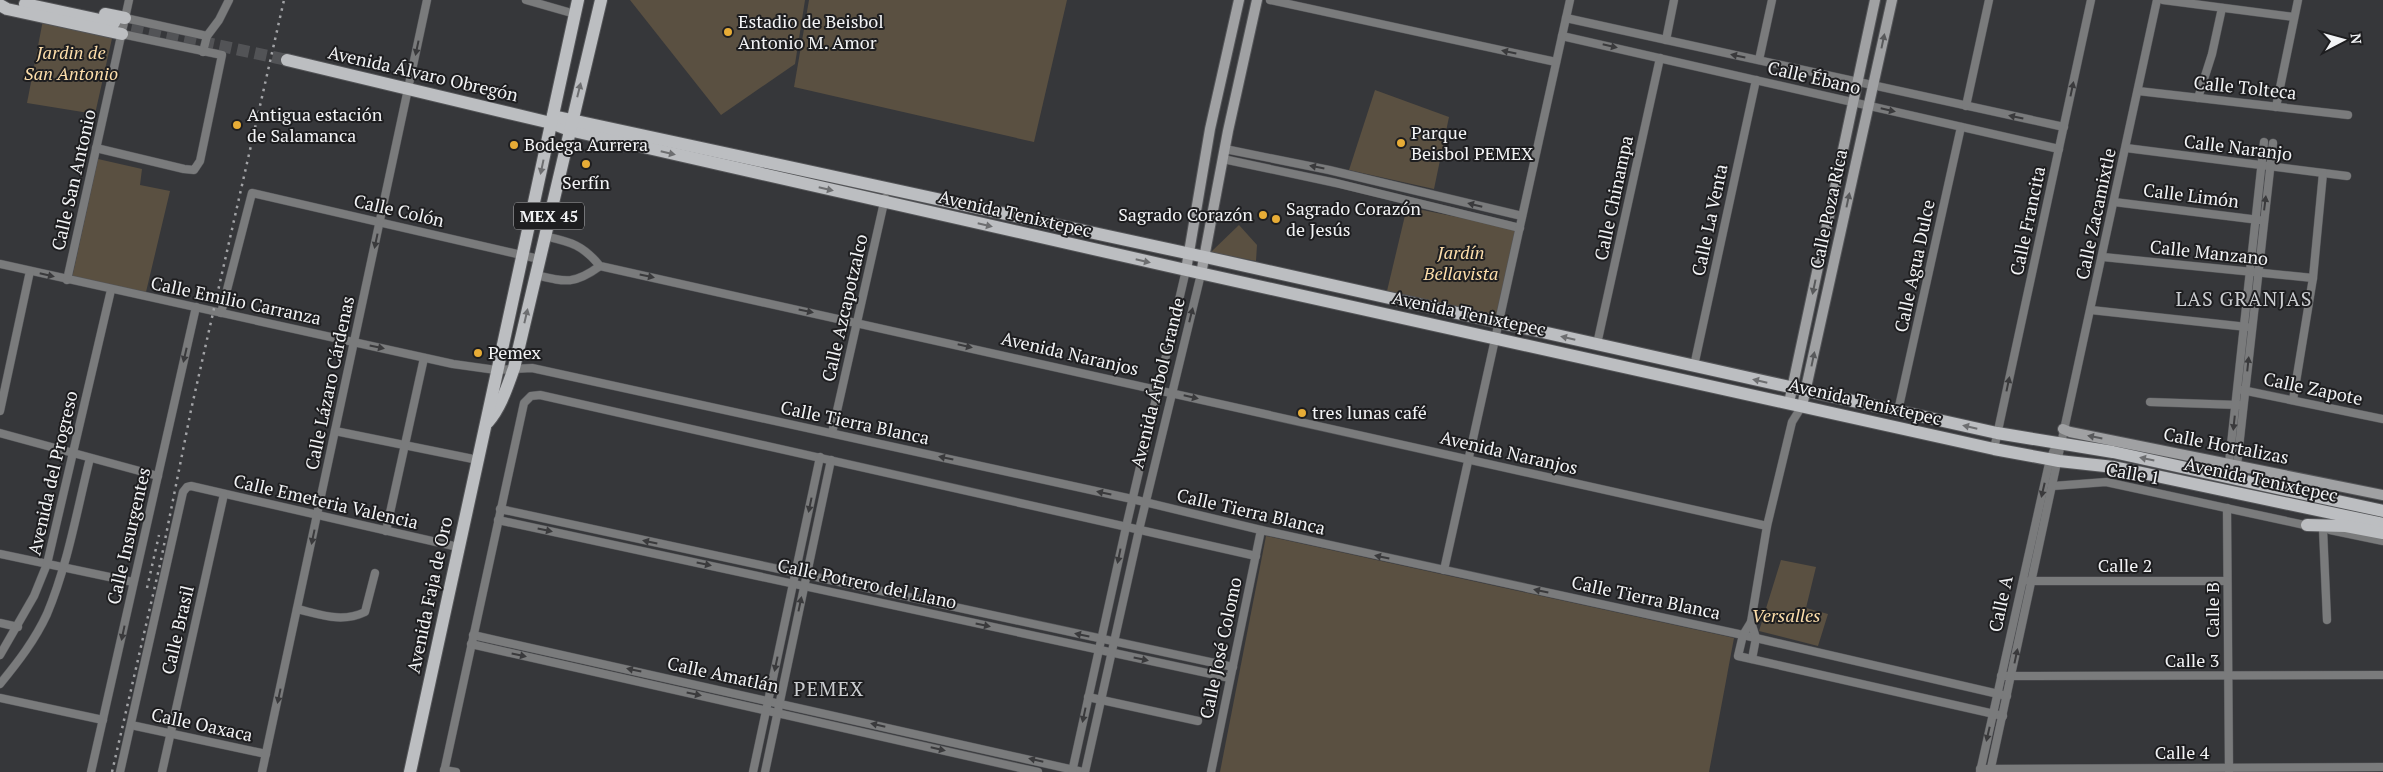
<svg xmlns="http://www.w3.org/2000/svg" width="2383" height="772" viewBox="0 0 2383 772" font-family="'PT Serif',serif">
<rect width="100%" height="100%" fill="#36373a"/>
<g fill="#5a5041">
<polygon points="630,0 805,0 795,64 721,115"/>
<polygon points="809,0 1067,0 1034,142 794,87"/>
<polygon points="43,20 113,34 95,114 27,103"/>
<polygon points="1375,90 1449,117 1434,189 1349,170"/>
<polygon points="98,159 142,169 140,185 170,191 146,292 72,278"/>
<polygon points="1407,207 1517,229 1497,318 1387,291"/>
<polygon points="1239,225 1257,245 1256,261 1211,252"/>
<polygon points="1266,536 1734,638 1709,772 1220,772"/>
<polygon points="1781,560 1816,567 1806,608 1828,614 1818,646 1759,631"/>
</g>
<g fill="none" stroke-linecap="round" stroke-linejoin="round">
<polyline stroke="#525356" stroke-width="12" stroke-dasharray="12 6" stroke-linecap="butt" points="114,23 287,60"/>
<defs>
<g id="street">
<polyline points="526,0 575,14"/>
<polyline points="1270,0 1556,62"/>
<polyline points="2163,0 2294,17"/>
<polyline points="125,18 207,36"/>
<polyline points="1566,18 2064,127"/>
<polyline points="1562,36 2059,149"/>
<polyline points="1666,40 1674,0"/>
<polyline points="203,52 207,36 219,20 229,0"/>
<polyline points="1759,60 1772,0"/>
<polyline points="2138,91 2348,115"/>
<polyline points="2198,98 2212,54 2222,8"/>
<polyline points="1966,106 1989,0"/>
<polyline points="2276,107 2298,0"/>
<polyline points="96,148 184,169 194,170 200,161 222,55 122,34"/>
<polyline points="2126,148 2347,176"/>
<polyline points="1225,149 1329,170 1522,216"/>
<polyline points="1223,159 1336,183 1520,228"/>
<polyline points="2114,202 2259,220"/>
<path d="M544,236C570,242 582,244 600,266L1767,526"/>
<polyline points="2103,257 2313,278"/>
<polyline points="0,264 453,364 496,370 532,368 1132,499 1261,530 1743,635 2007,696"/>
<path d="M536,275C565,282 574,285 600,266"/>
<polyline points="67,280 129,0"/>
<polyline points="2091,310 2247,327"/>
<polyline points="221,313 252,193 539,259"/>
<polyline points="1597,344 1660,58"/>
<polyline points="1694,366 1756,80"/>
<polyline points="2242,390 2383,419"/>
<polyline points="2293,400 2313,278 2323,173"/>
<polyline points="2150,402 2239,405"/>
<polyline points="1802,406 1792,422 1767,526 1751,622 1743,635 1738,656 2003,716"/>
<polyline points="0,411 30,271"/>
<polyline points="1898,411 1961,127"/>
<polyline points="335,431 478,460"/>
<polyline points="0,433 158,476"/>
<polyline points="832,433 885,198"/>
<polyline points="1994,449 2091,0"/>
<polyline points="2229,463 2264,142"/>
<polyline points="2237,465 2273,143"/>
<polyline points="2053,486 2106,482 2309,526"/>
<polyline points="2227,508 2229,772"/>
<polyline points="500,509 1233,667"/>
<polyline points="498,520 1230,678"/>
<polyline points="2323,529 2327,620"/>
<polyline points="2330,530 2383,541"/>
<polyline points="386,531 424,358"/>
<polyline points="0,554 133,582"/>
<polyline points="1444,570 1570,0"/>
<polyline points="2029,581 2227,581"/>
<path d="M297,609C322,615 342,623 365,612L375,573"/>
<polyline points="1751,622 1756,638 1752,659"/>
<polyline points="0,623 18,627"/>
<polyline points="473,635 1083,772"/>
<polyline points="471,644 1038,772"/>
<polyline points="0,655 34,596 47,564 111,290"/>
<polyline points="2001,676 2383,675"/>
<path d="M0,684C18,662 35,640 47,614C68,564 77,510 90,458"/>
<polyline points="1088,697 1198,721"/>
<polyline points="0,698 103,720"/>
<polyline points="131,725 266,754"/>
<polyline points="1980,769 2383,767"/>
<polyline points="444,770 456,772"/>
<polyline points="91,772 196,307"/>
<polyline points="120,772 183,492 187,487 191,486 458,547"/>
<polyline points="162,772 224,494"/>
<polyline points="262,772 427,0"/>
<polyline points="444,772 524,403 531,396 540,395 1256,556"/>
<polyline points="753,772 820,457"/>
<polyline points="765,772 831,460"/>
<polyline points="1072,772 1126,527 1186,270"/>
<polyline points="1085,772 1139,530 1201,274"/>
<polyline points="1211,772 1261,530"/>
<polyline points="1980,772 2050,459 2058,441"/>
<polyline points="1990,772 2157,0"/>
</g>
<g id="secondary">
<polyline points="1186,270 1210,129 1239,0"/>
<polyline points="1201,274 1228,131 1257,0"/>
<polyline points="1789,403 1875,0"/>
<polyline points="1802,406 1892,0"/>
<polyline points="2063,429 2070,432 2383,495"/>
</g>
<g id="primary">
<polyline points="25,4 114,23"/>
<polyline points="0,5 7,9 122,34"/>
<polyline points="105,14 125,18"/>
<polyline points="287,60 551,123 569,130 1186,270 1994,449 2059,461 2114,467 2383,524"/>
<polyline points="553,116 1205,257 1997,433 2113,452 2383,511"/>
<path d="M488,422C501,407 507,387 514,368L601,0"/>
<polyline points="2307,525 2346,526 2383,533"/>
<polyline points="410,772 578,0"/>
</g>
</defs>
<use href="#street" stroke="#545558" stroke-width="9"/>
<use href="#secondary" stroke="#545558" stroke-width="12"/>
<use href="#primary" stroke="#545558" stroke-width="14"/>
<use href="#street" stroke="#7a7b7c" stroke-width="8"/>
<use href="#secondary" stroke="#a0a1a3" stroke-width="10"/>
<use href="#primary" stroke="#bcbec1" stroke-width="12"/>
<g stroke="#a2a3a6" stroke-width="2.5" stroke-dasharray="2.5 5" stroke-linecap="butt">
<polyline points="147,588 159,535"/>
<polyline points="112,772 161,560 191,410 284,0"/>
</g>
</g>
<defs><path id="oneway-solid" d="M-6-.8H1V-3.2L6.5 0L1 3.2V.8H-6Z" transform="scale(1.25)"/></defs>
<g fill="#58595b">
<use href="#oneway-solid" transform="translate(1883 41) rotate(-78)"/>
<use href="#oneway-solid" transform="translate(1848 200) rotate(-78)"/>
<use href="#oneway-solid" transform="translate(1814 287) rotate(102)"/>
<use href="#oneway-solid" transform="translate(1813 359) rotate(-78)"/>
<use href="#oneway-solid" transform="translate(2095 437) rotate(-169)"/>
</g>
<g fill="#3a3a3c">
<use href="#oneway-solid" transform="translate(1610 46) rotate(13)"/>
<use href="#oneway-solid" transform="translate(417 48) rotate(102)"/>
<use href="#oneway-solid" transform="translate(1509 52) rotate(-168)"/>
<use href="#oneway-solid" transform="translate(1738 56) rotate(-168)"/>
<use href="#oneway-solid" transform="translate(2072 89) rotate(-78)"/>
<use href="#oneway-solid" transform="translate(1888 110) rotate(13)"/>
<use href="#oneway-solid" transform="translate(2016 117) rotate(-168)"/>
<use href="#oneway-solid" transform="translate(1317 167) rotate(-169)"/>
<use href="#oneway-solid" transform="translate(2265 203) rotate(-83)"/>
<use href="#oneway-solid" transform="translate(1475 205) rotate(-166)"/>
<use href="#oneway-solid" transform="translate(376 241) rotate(102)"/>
<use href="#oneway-solid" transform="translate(47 275) rotate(13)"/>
<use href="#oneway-solid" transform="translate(647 276) rotate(12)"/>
<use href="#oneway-solid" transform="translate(806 311) rotate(12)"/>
<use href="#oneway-solid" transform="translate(1191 315) rotate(-76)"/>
<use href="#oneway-solid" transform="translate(965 346) rotate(13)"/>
<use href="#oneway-solid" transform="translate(377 347) rotate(12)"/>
<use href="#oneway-solid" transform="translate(185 355) rotate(103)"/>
<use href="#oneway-solid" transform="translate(2248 364) rotate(-84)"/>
<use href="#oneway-solid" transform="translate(2008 384) rotate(-78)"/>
<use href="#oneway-solid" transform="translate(1191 397) rotate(13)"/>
<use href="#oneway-solid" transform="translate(2234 423) rotate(96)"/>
<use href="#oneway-solid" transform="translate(946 458) rotate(-168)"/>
<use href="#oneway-solid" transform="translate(2043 490) rotate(103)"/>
<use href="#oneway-solid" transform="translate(1104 493) rotate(-168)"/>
<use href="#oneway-solid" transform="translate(810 505) rotate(102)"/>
<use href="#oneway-solid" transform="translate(545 530) rotate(12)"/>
<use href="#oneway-solid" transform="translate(313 537) rotate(102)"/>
<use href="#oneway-solid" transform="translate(650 542) rotate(-168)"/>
<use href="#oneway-solid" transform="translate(1119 556) rotate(102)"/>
<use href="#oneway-solid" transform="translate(1382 557) rotate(-168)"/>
<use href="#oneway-solid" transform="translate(704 564) rotate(12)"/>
<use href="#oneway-solid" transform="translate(1541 591) rotate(-168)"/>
<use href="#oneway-solid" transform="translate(800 604) rotate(-78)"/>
<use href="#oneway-solid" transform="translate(983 625) rotate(12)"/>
<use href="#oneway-solid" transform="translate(123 633) rotate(102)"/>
<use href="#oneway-solid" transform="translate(1082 635) rotate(-168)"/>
<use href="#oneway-solid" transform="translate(519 655) rotate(12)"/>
<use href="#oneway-solid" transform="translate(2016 656) rotate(-78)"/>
<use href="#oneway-solid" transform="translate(1141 659) rotate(12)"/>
<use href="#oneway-solid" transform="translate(776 664) rotate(102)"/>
<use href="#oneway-solid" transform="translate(634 670) rotate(-168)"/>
<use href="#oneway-solid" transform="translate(694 694) rotate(12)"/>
<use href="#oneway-solid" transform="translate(279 696) rotate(102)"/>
<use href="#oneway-solid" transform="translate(1084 715) rotate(102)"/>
<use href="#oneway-solid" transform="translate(878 725) rotate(-167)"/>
<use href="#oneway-solid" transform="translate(1988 734) rotate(103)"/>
<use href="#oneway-solid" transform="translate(938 749) rotate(13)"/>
<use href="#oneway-solid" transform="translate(1036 760) rotate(-167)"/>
</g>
<g fill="#6d6e70">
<use href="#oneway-solid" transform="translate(579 90) rotate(-76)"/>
<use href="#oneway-solid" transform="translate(668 153) rotate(13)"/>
<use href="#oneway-solid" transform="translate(542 167) rotate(102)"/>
<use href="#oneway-solid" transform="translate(826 189) rotate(13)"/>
<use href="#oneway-solid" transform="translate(985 225) rotate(13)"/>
<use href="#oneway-solid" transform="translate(1143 261) rotate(13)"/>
<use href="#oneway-solid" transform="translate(526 316) rotate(-77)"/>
<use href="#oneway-solid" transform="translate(1568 338) rotate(-167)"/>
<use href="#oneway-solid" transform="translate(1760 381) rotate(-167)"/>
<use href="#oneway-solid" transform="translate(1970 427) rotate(-167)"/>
<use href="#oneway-solid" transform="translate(2147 459) rotate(-168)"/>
</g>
<g fill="#e7ac36" stroke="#1e1e20" stroke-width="2">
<circle cx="728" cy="32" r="5"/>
<circle cx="237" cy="125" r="5"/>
<circle cx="1401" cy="143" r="5"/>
<circle cx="514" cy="145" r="5"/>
<circle cx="586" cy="164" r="5"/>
<circle cx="1263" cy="215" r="5"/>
<circle cx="1276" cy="219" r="5"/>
<circle cx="478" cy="353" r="5"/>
<circle cx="1302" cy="413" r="5"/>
</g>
<g text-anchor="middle" stroke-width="4" stroke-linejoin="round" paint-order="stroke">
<rect fill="#1e1e20" stroke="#b2b3b5" stroke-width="1" x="514" y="202.5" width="70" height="27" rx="4"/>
<g font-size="16" font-weight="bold" fill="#f2f3f5">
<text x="549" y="222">MEX 45</text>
</g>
<g font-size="18" fill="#f2f3f5" stroke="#1e1e20" text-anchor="start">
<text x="738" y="28">Estadio de Beisbol<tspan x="738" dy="21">Antonio M. Amor</tspan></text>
<text x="247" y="121">Antigua estación<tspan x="247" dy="21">de Salamanca</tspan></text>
<text x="1411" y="139">Parque<tspan x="1411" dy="21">Beisbol PEMEX</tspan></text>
<text x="524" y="151">Bodega Aurrera</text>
<text x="586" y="189" text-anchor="middle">Serfín</text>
<text x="1286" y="215">Sagrado Corazón<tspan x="1286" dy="21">de Jesús</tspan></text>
<text x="1253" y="221" text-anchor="end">Sagrado Corazón</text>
<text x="488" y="359">Pemex</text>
<text x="1312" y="419">tres lunas café</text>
</g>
<g font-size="18" font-style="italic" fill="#fddeab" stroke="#1e1e20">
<text x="71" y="59">Jardin de<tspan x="71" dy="21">San Antonio</tspan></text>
<text x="1461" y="259">Jardín<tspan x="1461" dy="21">Bellavista</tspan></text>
<text x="1786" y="622">Versalles</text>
</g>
<g font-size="18" fill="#f2f3f5" stroke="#1e1e20">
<text transform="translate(423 74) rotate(13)" y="6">Avenida Álvaro Obregón</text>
<text transform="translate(1814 78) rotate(13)" y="6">Calle Ébano</text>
<text transform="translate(2245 88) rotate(6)" y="6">Calle Tolteca</text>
<text transform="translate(2238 148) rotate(7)" y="6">Calle Naranjo</text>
<text transform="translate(74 180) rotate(-77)" y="6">Calle San Antonio</text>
<text transform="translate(2191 196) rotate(7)" y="6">Calle Limón</text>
<text transform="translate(1614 198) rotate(-78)" y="6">Calle Chinampa</text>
<text transform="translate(1829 209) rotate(-78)" y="6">Calle Poza Rica</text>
<text transform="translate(399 211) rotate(13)" y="6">Calle Colón</text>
<text transform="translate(1015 214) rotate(13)" y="6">Avenida Tenixtepec</text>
<text transform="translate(2096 214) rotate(-78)" y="6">Calle Zacamixtle</text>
<text transform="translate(1710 220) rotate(-78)" y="6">Calle La Venta</text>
<text transform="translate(2028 221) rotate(-78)" y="6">Calle Francita</text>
<text transform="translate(2209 253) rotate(6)" y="6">Calle Manzano</text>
<text transform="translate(1915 266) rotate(-78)" y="6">Calle Agua Dulce</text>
<text transform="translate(236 301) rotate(12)" y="6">Calle Emilio Carranza</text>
<text transform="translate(845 308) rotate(-77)" y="6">Calle Azcapotzalco</text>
<text transform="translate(1469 314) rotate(12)" y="6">Avenida Tenixtepec</text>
<text transform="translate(1070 354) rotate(13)" y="6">Avenida Naranjos</text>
<text transform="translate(330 383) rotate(-78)" y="6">Calle Lázaro Cárdenas</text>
<text transform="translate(1158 383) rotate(-76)" y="6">Avenida Árbol Grande</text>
<text transform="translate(2313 389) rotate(12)" y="6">Calle Zapote</text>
<text transform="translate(1865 402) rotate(13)" y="6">Avenida Tenixtepec</text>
<text transform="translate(855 423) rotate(12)" y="6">Calle Tierra Blanca</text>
<text transform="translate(2226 446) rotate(11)" y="6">Calle Hortalizas</text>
<text transform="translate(1509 453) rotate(13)" y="6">Avenida Naranjos</text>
<text transform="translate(53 473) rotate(-77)" y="6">Avenida del Progreso</text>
<text transform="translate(2133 474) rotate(10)" y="6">Calle 1</text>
<text transform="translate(2261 480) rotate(12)" y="6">Avenida Tenixtepec</text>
<text transform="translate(326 502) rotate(13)" y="6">Calle Emeteria Valencia</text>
<text transform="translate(1251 512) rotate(13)" y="6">Calle Tierra Blanca</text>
<text transform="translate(129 536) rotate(-77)" y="6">Calle Insurgentes</text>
<text x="2125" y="572">Calle 2</text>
<text transform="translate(867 584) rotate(12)" y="6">Calle Potrero del Llano</text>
<text transform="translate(430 595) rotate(-78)" y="6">Avenida Faja de Oro</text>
<text transform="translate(1646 598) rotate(12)" y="6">Calle Tierra Blanca</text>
<text transform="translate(2001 604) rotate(-78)" y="6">Calle A</text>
<text transform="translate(2213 610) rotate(-90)" y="6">Calle B</text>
<text transform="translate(178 630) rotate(-77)" y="6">Calle Brasil</text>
<text transform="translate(1221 648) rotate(-78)" y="6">Calle José Colomo</text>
<text x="2192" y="667">Calle 3</text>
<text transform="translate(723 675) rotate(12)" y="6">Calle Amatlán</text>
<text transform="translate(202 725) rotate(12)" y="6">Calle Oaxaca</text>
<text x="2182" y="759">Calle 4</text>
</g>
<g font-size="20" letter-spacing="1" fill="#ccced1" stroke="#1e1e20">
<text x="2244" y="306">LAS GRANJAS</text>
<text x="829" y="696">PEMEX</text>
</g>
</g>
<g transform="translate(2343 40) rotate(84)" stroke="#1e1e20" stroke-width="4" paint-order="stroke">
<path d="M0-4L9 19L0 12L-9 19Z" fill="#f2f3f5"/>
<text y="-8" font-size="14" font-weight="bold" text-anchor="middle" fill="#f2f3f5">N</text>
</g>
</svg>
